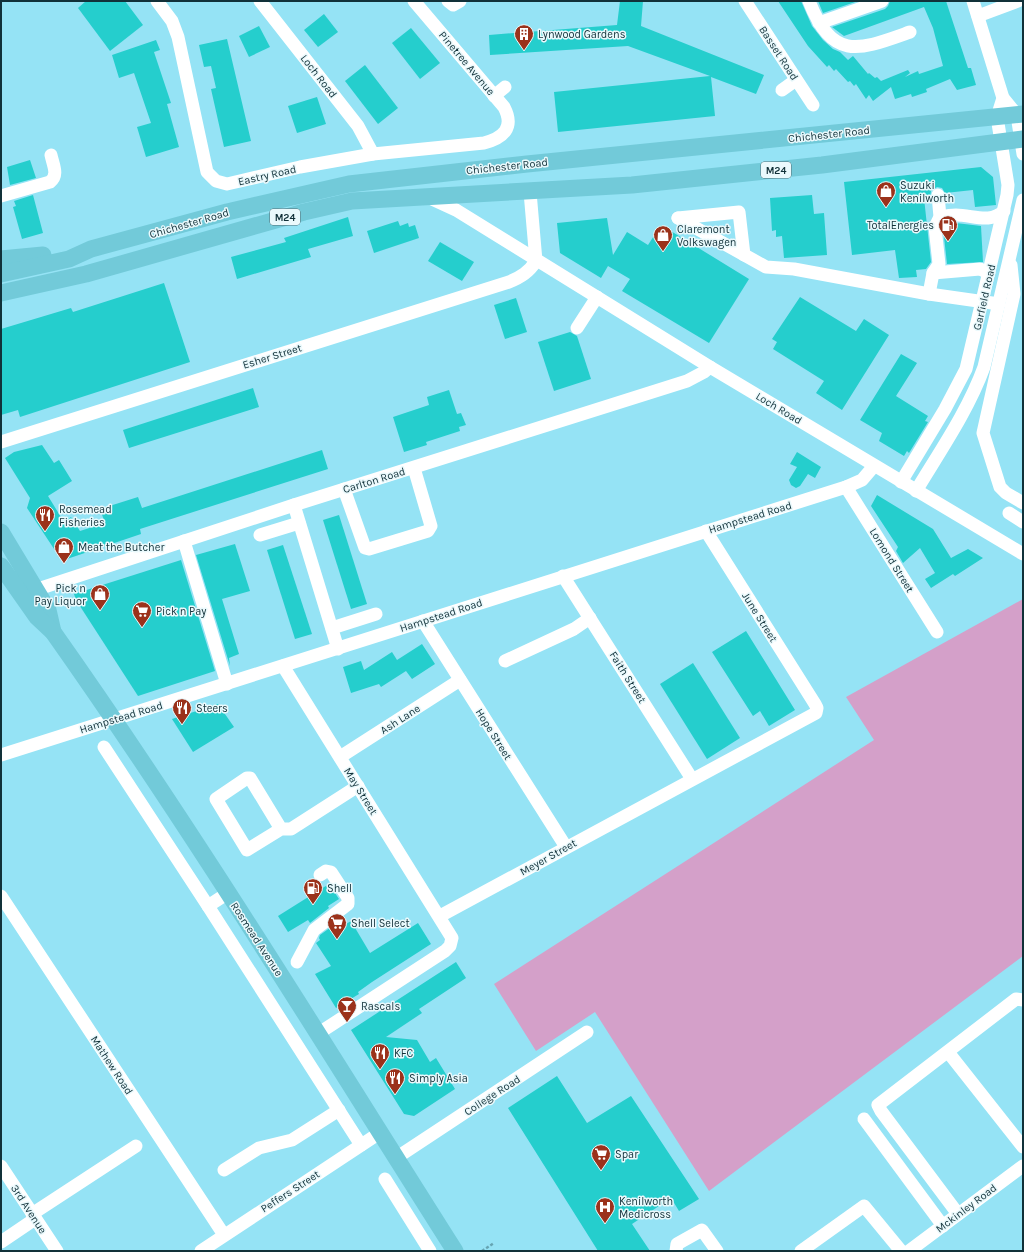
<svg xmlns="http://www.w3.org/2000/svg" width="1024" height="1252" viewBox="0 0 1024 1252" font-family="Karla,sans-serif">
<rect width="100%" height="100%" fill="#95e3f5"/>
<polygon fill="#d4a0c9" points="1023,599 1023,956 709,1191 595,1012 536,1051 494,984 874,740 846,697"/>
<g fill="#25cecd">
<polygon points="86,1 125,1 143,25 110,51 78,8"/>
<polygon points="620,1 643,1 641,26 764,75 756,94 711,77 715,116 558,132 554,92 710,76 628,46 490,55 489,35 617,25"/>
<polygon points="778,1 801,1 812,26 823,40 833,49 840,52 848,60 853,56 868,74 869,73 875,78 877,77 881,81 908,70 910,73 905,77 918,71 919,74 943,66 933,28 924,7 844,36 832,27 885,9 888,6 890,1 946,1 968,68 971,68 976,85 957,90 950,79 926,89 927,92 912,97 911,94 895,99 891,87 873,101 869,95 866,99 856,84 854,86 850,81 848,82 836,69 834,71 829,65 827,67 808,46"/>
<polygon points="818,1 858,1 823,13"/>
<polygon points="324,14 338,32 318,47 304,30"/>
<polygon points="259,26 270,47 249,57 239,36"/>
<polygon points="411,28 440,63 420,79 392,43"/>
<polygon points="227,39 251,141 224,147 211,89 216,88 211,66 204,67 199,45"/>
<polygon points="156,40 160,50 154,52 171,103 167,104 179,147 146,157 137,127 151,123 134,73 119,78 112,55"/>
<polygon points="365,65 398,108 378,124 345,81"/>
<polygon points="317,97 326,124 297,133 288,106"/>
<polygon points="30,160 36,178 10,185 7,167"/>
<polygon points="981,167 993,177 996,205 975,207 973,190 945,193 942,188 937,187 931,191 930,198 924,198 931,262 926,269 916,270 917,277 899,278 895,250 852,255 844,182"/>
<polygon points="33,195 43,233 22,239 13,207 16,206 14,201"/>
<polygon points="812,195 814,214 824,213 827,255 784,258 782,236 776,237 776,230 772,231 770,198"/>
<polygon points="348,217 353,236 308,249 311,257 237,279 231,257 286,242 284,238"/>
<polygon points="607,218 613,255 627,232 648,245 661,225 749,279 709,343 622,291 630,279 608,266 601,278 560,253 557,223"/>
<polygon points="398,221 400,226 408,223 409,227 415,225 419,238 374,253 367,231"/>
<polygon points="956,223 981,226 983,262 947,264 943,228 945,224"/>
<polygon points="440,242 474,262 462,281 428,261"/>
<polygon points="164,283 190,362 20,417 18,410 1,415 1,329 71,308 73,312"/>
<polygon points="800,297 856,331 864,319 889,335 842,410 816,393 824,381 773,349 777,342 772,339"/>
<polygon points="516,298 527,332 505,339 494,305"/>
<polygon points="570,332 577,336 591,379 554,391 538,342"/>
<polygon points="901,354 917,363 896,396 928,416 925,421 928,422 909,453 907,451 904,456 879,441 882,433 860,420"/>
<polygon points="253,388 259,407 129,448 123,430"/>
<polygon points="449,390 457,414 461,413 466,425 459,427 460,431 426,442 427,445 404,452 393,417 429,405 427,397"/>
<polygon points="42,445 54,463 59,460 72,481 48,496 64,522 71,517 80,531 105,523 100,509 138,497 142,508 322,450 328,469 140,529 141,534 64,560 60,558 27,508 30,498 5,458 14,452"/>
<polygon points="797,452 821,467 815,478 808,474 800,486 796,488 791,485 789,480 797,467 790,464"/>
<polygon points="877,495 933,529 951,558 968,549 983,558 955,576 953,574 931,588 925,579 935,573 920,548 903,563 896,551 898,547 871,506"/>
<polygon points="339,515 367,604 351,609 323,520"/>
<polygon points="235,544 250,591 222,599 239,654 229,658 230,666 196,555"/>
<polygon points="283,545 312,634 295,639 267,550"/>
<polygon points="181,560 215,671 138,696 76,600 74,594"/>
<polygon points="746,631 795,710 769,726 760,711 753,716 712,652"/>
<polygon points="422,644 435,664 412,679 406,671 381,687 379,684 351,693 343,667 361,661 364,670 392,652 397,660"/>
<polygon points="693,663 740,738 707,759 660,684"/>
<polygon points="218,704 234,727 193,752 172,719"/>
<polygon points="329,884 339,899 328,906 329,908 310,923 308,920 288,932 278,916"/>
<polygon points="351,921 370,953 418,923 431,944 372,982 358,992 359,994 336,1008 315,974 331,966 316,943 320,940 319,938 320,935 338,922 341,927"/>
<polygon points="456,962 466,978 419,1009 422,1013 386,1037 417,1040 430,1062 436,1058 455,1089 414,1116 404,1114 351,1030"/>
<polygon points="557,1076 587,1123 631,1096 699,1199 679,1211 671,1198 632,1224 650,1251 598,1251 508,1108"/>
</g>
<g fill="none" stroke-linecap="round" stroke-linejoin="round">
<polyline stroke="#66a4b2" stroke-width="2.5" stroke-dasharray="3 2" stroke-linecap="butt" points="482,1251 494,1243"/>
<g stroke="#fff" stroke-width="13">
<path d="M157,1L172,21L178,37L207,172L216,181L227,184L300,167L373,154L484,143C503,138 515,128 504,107L414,1"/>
<polyline points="260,1 358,126 373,154"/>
<polyline points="448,1 453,5 460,1"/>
<polyline points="745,1 813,105"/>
<path d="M809,1C833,62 859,50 910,32"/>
<polyline points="973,1 1003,98 1017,115 1023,154"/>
<polyline points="978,16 1018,1"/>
<polyline points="819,23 882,1"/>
<polyline points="782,90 796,80"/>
<polyline points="494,96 505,87"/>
<polyline points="530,192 536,261"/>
<path d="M1,196L50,182C59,175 53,165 51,155"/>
<polyline points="430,198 456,210 710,367 1023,554"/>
<path d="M940,217C945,216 951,215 956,215C973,215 990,224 1004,211"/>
<polyline points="678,218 766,267 794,269 929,294 999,304"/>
<polyline points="678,218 739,212 744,255"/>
<polyline points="1011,265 1014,294 983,433 1000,487 1006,493 1023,503"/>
<polyline points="933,273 980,269 989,273"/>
<polyline points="929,294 933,273 939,264 935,227 940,217 938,195"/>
<polyline points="577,328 597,297"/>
<path d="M1,442L509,282C521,277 529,272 536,261"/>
<polyline points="901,482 945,409 966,369 1007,195 1008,185 997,117 1003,98"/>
<polyline points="846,487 937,632"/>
<polyline points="344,489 365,548 369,549 428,531 431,526 414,468"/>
<path d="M916,491C940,451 968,411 984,367L1023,200"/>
<polyline points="294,505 338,649"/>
<polyline points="1009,513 1023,522"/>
<polyline points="260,535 299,523"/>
<polyline points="184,541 227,684"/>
<polyline points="563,576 692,779"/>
<polyline points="35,590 294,505 687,381 704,372 710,367"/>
<polyline points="423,621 566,847"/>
<polyline points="332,628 376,614"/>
<polyline points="505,661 574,629 590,618"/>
<polyline points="283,666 452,938 450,946 445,951 319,1033"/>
<polyline points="104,747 208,906 361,1145"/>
<polyline points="1,755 846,487 862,480 874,466"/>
<polyline points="340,757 460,680"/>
<polyline points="281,829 250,778 247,778 216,799 247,850 281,829 291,829 358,786"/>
<polyline points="1,896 224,1235"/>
<polyline points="208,906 228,893"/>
<polyline points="440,916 816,713 817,708 815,704 706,531"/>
<polyline points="297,962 314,930 348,904 348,898 331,872 326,871 320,875"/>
<polyline points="948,1052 1023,1147"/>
<polyline points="864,1119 943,1226"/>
<polyline points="396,1158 587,1032"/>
<polyline points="1,1166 57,1251"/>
<polyline points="224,1170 259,1148 292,1140 339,1110"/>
<polyline points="385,1179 430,1251"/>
<polyline points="32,1214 136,1146"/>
<polyline points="958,1214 881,1111 878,1105 1016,999 1023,1000"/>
<polyline points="1,1242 35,1219"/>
<polyline points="201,1251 381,1132"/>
<polyline points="676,1251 677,1244 702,1230 717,1251"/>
<polyline points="801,1251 864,1206 901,1251"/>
<polyline points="909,1251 1023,1166"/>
</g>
<g stroke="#72cad9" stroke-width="17">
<polyline points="1,259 43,255"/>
<polyline points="1,274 69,259 91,249 227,212 349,184 527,164 1023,114"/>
<polyline points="1,293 86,274 304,212 352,201 632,185 822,165 1023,139"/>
<polyline points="1,532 48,610 53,632"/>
<path d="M1,566L37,617L53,632C195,833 323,1043 455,1251"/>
</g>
</g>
<defs>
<symbol id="building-pin" viewBox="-11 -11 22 30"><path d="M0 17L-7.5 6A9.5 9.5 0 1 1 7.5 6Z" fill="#9b321b" stroke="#eaf9fc"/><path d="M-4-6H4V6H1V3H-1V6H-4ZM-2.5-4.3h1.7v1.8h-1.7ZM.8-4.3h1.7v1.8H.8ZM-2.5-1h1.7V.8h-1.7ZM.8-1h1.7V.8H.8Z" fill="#fff"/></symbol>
<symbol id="shop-pin" viewBox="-11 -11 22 30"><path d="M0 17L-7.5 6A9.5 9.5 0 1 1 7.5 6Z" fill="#9b321b" stroke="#eaf9fc"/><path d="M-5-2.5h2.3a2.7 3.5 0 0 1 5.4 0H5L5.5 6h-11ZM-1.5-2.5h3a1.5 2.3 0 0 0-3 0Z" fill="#fff"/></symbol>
<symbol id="fuel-pin" viewBox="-11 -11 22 30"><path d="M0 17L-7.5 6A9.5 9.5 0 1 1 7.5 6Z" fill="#9b321b" stroke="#eaf9fc"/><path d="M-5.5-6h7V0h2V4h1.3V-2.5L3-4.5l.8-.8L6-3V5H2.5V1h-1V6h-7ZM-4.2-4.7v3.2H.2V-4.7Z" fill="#fff"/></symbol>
<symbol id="restaurant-pin" viewBox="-11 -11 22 30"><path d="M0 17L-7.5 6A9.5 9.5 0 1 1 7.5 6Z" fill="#9b321b" stroke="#eaf9fc"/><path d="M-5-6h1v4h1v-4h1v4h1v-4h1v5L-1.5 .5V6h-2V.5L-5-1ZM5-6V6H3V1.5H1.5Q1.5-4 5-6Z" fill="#fff"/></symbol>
<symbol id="supermarket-pin" viewBox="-11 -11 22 30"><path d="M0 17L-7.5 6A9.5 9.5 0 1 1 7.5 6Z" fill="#9b321b" stroke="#eaf9fc"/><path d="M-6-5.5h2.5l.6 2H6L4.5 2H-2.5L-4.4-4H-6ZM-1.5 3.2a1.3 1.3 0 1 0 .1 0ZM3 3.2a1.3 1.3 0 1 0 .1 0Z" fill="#fff"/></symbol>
<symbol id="bar-pin" viewBox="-11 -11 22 30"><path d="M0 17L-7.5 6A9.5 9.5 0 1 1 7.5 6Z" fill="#9b321b" stroke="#eaf9fc"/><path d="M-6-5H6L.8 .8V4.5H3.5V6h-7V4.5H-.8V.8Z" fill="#fff"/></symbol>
<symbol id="hospital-pin" viewBox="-11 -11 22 30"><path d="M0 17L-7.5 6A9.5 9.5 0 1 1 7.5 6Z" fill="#9b321b" stroke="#eaf9fc"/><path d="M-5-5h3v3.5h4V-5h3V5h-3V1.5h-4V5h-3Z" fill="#fff"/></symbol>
</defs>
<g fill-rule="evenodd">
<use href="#building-pin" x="513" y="23" width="22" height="30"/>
<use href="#shop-pin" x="875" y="180" width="22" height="30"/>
<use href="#fuel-pin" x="937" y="214" width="22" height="30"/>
<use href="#shop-pin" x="652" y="224" width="22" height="30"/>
<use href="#restaurant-pin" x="34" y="504" width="22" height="30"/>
<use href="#shop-pin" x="53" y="536" width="22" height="30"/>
<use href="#shop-pin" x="89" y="583" width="22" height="30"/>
<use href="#supermarket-pin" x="131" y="600" width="22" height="30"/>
<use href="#restaurant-pin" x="171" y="697" width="22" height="30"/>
<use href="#fuel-pin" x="302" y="877" width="22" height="30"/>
<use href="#supermarket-pin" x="326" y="912" width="22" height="30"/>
<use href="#bar-pin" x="336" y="995" width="22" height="30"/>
<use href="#restaurant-pin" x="369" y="1042" width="22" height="30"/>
<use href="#restaurant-pin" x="384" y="1067" width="22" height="30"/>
<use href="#supermarket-pin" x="590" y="1143" width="22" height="30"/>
<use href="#hospital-pin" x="594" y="1196" width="22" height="30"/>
</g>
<g text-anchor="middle" stroke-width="3" stroke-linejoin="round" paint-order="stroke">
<g fill="#eaf9fc" stroke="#526d74" stroke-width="1">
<rect x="761" y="162" width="30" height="16" rx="3"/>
<rect x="270" y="209" width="30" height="16" rx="3"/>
</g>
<g font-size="10" font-weight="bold" fill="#113139">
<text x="776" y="174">M24</text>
<text x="285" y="221">M24</text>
</g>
<g font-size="11" fill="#113139" stroke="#eaf9fc" text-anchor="start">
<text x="538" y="38">Lynwood Gardens</text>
<text x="900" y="189">Suzuki<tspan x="900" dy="13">Kenilworth</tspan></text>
<text x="934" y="229" text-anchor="end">TotalEnergies</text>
<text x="677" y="233">Claremont<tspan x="677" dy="13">Volkswagen</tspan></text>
<text x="59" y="513">Rosemead<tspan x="59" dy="13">Fisheries</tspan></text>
<text x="78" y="551">Meat the Butcher</text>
<text x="86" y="592" text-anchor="end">Pick n<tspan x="86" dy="13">Pay Liquor</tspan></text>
<text x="156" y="615">Pick n Pay</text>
<text x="196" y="712">Steers</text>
<text x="327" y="892">Shell</text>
<text x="351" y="927">Shell Select</text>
<text x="361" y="1010">Rascals</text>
<text x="394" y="1057">KFC</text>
<text x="409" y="1082">Simply Asia</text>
<text x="615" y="1158">Spar</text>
<text x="619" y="1205">Kenilworth<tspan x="619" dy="13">Medicross</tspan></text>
</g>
<g font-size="11" fill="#113139" stroke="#eaf9fc">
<text transform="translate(779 53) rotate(57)" y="4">Basset Road</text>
<text transform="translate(467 63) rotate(50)" y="4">Pinetree Avenue</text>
<text transform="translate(319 76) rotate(52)" y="4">Loch Road</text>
<text transform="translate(829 134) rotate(-6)" y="4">Chichester Road</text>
<text transform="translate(507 166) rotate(-6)" y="4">Chichester Road</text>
<text transform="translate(267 175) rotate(-13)" y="4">Eastry Road</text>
<text transform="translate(189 223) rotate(-16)" y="4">Chichester Road</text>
<text transform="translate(984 297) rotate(-77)" y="4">Garfield Road</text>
<text transform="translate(272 356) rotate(-17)" y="4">Esher Street</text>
<text transform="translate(779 408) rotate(31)" y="4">Loch Road</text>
<text transform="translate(374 480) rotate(-17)" y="4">Carlton Road</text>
<text transform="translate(750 517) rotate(-17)" y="4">Hampstead Road</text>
<text transform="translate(892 560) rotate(58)" y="4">Lomond Street</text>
<text transform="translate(441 615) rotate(-18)" y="4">Hampstead Road</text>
<text transform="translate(760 617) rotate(58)" y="4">June Street</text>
<text transform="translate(628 677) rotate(58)" y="4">Faith Street</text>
<text transform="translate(121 717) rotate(-17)" y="4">Hampstead Road</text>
<text transform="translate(400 719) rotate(-33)" y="4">Ash Lane</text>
<text transform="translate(494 734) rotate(58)" y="4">Hope Street</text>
<text transform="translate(361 791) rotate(58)" y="4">May Street</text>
<text transform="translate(548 857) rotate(-29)" y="4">Meyer Street</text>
<text transform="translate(257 939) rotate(57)" y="4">Rosmead Avenue</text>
<text transform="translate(112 1065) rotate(57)" y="4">Mathew Road</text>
<text transform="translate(492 1095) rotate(-33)" y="4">College Road</text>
<text transform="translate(290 1191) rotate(-33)" y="4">Peffers Street</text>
<text transform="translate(966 1208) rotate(-37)" y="4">Mckinley Road</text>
<text transform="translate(29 1209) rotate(57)" y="4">3rd Avenue</text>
</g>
</g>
<rect width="1024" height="1252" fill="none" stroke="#113139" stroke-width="4"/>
</svg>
